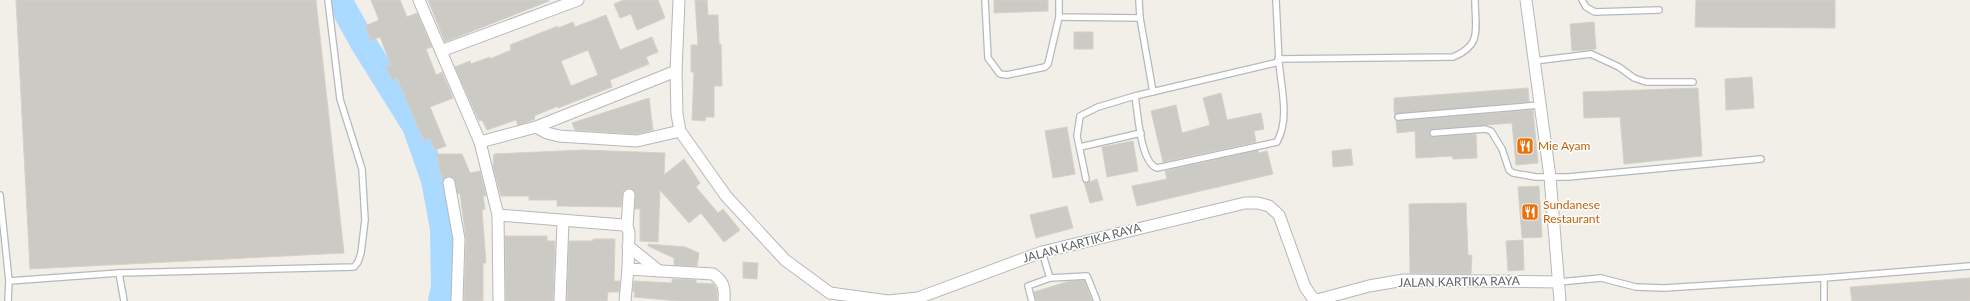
<svg xmlns="http://www.w3.org/2000/svg" width="1970" height="301" viewBox="0 0 1970 301" font-family="Lato,sans-serif">
<rect width="100%" height="100%" fill="#f1efe8"/>
<g fill="none" stroke-linecap="round" stroke-linejoin="round">
<polyline stroke="#aadaff" stroke-width="26" points="339,0 362,41 415,126 434,180 443,229 444,287 441,301"/>
</g>
<g fill="#cccac5" stroke="#d6d1c6" fill-rule="evenodd">
<polygon points="16,0 316,0 344,253 30,269"/>
<polygon points="371,0 400,0 407,17 417,13 432,47 426,49 436,75 442,72 453,98 430,107 446,146 435,150 430,138 424,141 397,78 392,80 386,66 391,65 380,37 371,41 365,26 379,20"/>
<polygon points="428,0 549,0 549,1 445,42"/>
<polygon points="623,0 658,0 665,18 637,30 631,14 620,18 614,4"/>
<polygon points="695,0 707,0 708,15 718,15 719,44 721,44 722,86 714,86 714,117 706,117 705,121 692,120 694,72 691,72 691,45 698,45"/>
<polygon points="994,0 1048,0 1048,11 994,13"/>
<polygon points="1696,0 1835,0 1835,28 1695,27"/>
<path d="M606,15L620,50L652,37L658,52L646,57L649,64L610,80L612,87L558,108V106L534,116L535,119L525,123L518,125L516,120L487,130L482,120L479,121L455,67L470,61L471,64L490,57V59L511,50L510,45L558,26V28L573,22L575,27ZM588,50L598,75L571,86L561,61Z"/>
<polygon points="1594,22 1596,49 1572,51 1570,24"/>
<rect x="1074" y="32" width="19" height="17"/>
<polygon points="1752,77 1754,108 1726,110 1725,79"/>
<polygon points="1528,88 1529,102 1395,114 1394,111 1394,98"/>
<polygon points="1698,88 1702,156 1624,164 1620,117 1584,118 1583,92"/>
<polygon points="1221,93 1227,120 1261,113 1264,129 1254,131 1256,142 1163,162 1151,111 1176,105 1182,133 1210,125 1203,98"/>
<polygon points="649,98 653,130 636,134 575,130 572,123"/>
<polygon points="1533,110 1538,163 1516,165 1512,123 1433,129 1429,131 1429,135 1433,137 1476,134 1477,158 1453,159 1452,156 1416,158 1415,131 1397,133 1396,121"/>
<polygon points="1067,127 1075,174 1053,178 1045,131"/>
<polygon points="1133,141 1138,171 1107,177 1102,147"/>
<polygon points="1351,149 1353,165 1333,167 1332,151"/>
<polygon points="583,150 665,153 664,175 684,159 700,183 696,187 718,213 723,209 740,230 724,242 701,213 689,223 660,190 658,242 640,241 640,209 635,209 635,192 630,188 623,191 621,207 557,206 557,200 529,200 529,196 501,196 493,167 494,154"/>
<polygon points="1258,150 1259,153 1267,151 1273,174 1137,206 1132,186 1167,179 1165,171"/>
<polygon points="436,154 462,154 470,173 480,171 486,196 483,196 485,209 482,210 486,263 483,263 483,301 464,301 466,239 460,193 458,194 454,178 448,176 443,179 437,163 440,162"/>
<polygon points="1097,179 1103,200 1090,203 1084,182 1087,183"/>
<polygon points="1539,186 1542,237 1522,238 1518,187"/>
<polygon points="1466,203 1468,255 1472,255 1471,274 1410,273 1409,204"/>
<polygon points="1067,206 1073,228 1036,238 1030,215"/>
<polygon points="505,236 547,236 547,241 555,241 553,301 506,301"/>
<polygon points="593,239 615,239 614,281 620,281 619,292 608,292 607,301 567,301 569,241 593,241"/>
<polygon points="1523,240 1524,270 1508,271 1506,241"/>
<polygon points="648,244 685,247 699,253 697,266 674,265 674,258 648,246"/>
<polygon points="743,262 758,263 757,279 743,278"/>
<polygon points="1970,278 1970,301 1852,301 1850,287"/>
<polygon points="672,279 696,280 696,283 714,284 717,290 717,301 678,301 634,297 635,292 633,292 634,281 672,283"/>
<polygon points="1084,280 1092,301 1036,301 1034,292 1070,281"/>
</g>
<g fill="none" stroke-linecap="round" stroke-linejoin="round">
<defs>
<g id="service">
<polyline points="985,0 988,58 1000,74 1007,75 1045,67 1048,64 1059,17"/>
<polyline points="1059,0 1059,17 1140,18"/>
<polyline points="1139,0 1140,18 1153,92"/>
<polyline points="1582,0 1586,7 1595,12 1659,10"/>
<path d="M1278,59L1453,57C1483,45 1475,28 1475,0"/>
<polyline points="1534,61 1591,54 1619,67 1634,78 1646,82 1693,82"/>
<path d="M1135,96C1138,113 1140,162 1157,168L1277,142C1290,118 1281,88 1279,62"/>
<polyline points="1398,117 1540,105"/>
<polyline points="1433,133 1485,129 1491,131 1502,149 1509,170 1513,173 1536,177 1568,177 1761,159"/>
<polyline points="1080,147 1141,133"/>
<polyline points="1086,179 1077,136 1080,116 1098,107 1135,96 1279,62 1276,0"/>
<polyline points="0,195 9,281 8,301"/>
<polyline points="1042,252 1050,278 1087,276 1097,301"/>
<polyline points="119,273 124,301"/>
<polyline points="1824,278 1824,301"/>
<polyline points="9,281 119,273 354,267 358,262 361,253 365,220 362,169 340,99 328,0"/>
<polyline points="1559,282 1601,278 1636,287 1664,288 1824,278 1970,266"/>
<polyline points="1032,301 1028,286 1050,278"/>
</g>
<g id="minor">
<path d="M419,0L480,142L498,215L623,225L627,227L629,232L628,269L713,274C724,282 725,288 724,301"/>
<polyline points="679,0 676,71 677,114 680,131 726,196 785,260 830,293 888,301 918,298 1042,252 1245,203 1258,203 1269,206 1279,215 1305,287 1312,297 1317,300 1369,286 1404,280 1559,282"/>
<polyline points="1526,0 1550,177 1560,301"/>
<polyline points="441,51 578,0"/>
<polyline points="536,127 676,71"/>
<polyline points="480,142 536,127 547,133 559,136 637,141 680,131"/>
<polyline points="449,183 459,239 457,301"/>
<polyline points="498,215 499,301"/>
<polyline points="627,227 629,195"/>
<polyline points="628,246 659,271"/>
<polyline points="560,301 563,221"/>
<polyline points="625,301 628,269"/>
</g>
</defs>
<use href="#service" stroke="#b5b8bc" stroke-width="8"/>
<use href="#minor" stroke="#b5b8bc" stroke-width="13"/>
<use href="#service" stroke="#fff" stroke-width="5.5"/>
<use href="#minor" stroke="#fff" stroke-width="11"/>
</g>
<defs>
<symbol id="restaurant-square" viewBox="-11 -11 22 22"><rect x="-9" y="-9" width="18" height="18" rx="4" fill="#e8710a" stroke="#fff"/><path d="M-5-6h1v4h1v-4h1v4h1v-4h1v5L-1.5 .5V6h-2V.5L-5-1ZM5-6V6H3V1.5H1.5Q1.5-4 5-6Z" fill="#fff"/></symbol>
</defs>
<g fill-rule="evenodd">
<use href="#restaurant-square" x="1515" y="136" width="20" height="20"/>
<use href="#restaurant-square" x="1520" y="202" width="20" height="20"/>
</g>
<g text-anchor="middle" stroke-width="3" stroke-linejoin="round" paint-order="stroke">
<g font-size="12" fill="#c56008" stroke="#fff" text-anchor="start">
<text x="1538" y="150">Mie Ayam</text>
<text x="1543" y="209">Sundanese<tspan x="1543" dy="14">Restaurant</tspan></text>
</g>
<g font-size="12" fill="#5f6368" stroke="#fff">
<text transform="translate(1082 243) rotate(-15)" y="4">JALAN KARTIKA RAYA</text>
<text transform="translate(1459 282) rotate(-1)" y="4">JALAN KARTIKA RAYA</text>
</g>
</g>
</svg>
